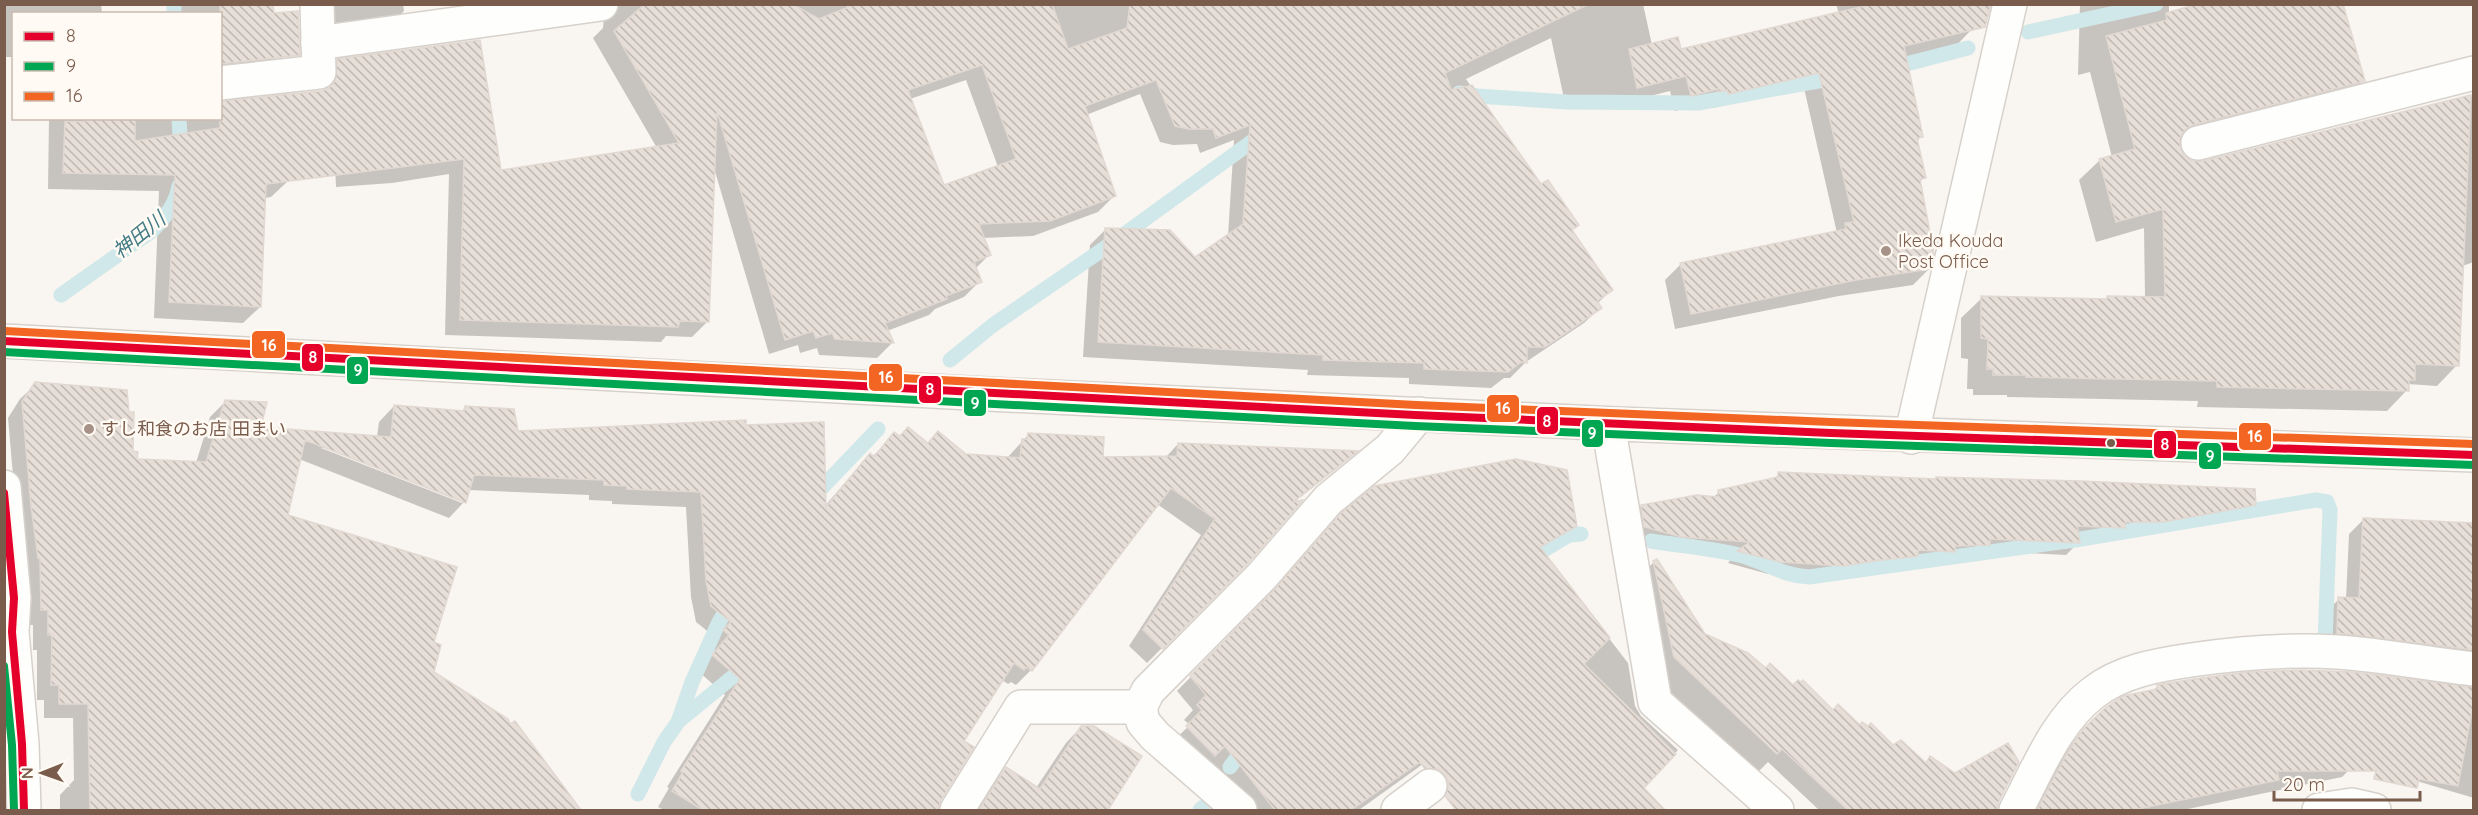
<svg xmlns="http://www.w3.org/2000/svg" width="2478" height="815" viewBox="0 0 2478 815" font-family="Quicksand,'Noto Sans JP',sans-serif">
<defs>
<pattern id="building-back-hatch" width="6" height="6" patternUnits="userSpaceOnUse" patternTransform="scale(1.5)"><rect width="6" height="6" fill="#e6ded7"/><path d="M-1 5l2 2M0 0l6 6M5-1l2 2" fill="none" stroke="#bfb7b1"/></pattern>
</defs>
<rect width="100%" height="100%" fill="#f9f5f0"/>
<g fill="#0003" fill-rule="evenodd">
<polygon points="4,4 101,4 102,14 14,14 14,57 4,57"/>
<polygon points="175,4 271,4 276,57 260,74 220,78 220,14 176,14"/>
<polygon points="331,4 403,4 404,11 390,25 332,33"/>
<path d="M596,4H848L832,42L928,4H1643L1652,45L1680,51L1839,14L1836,4H1966L1971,30L1956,46L1905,57L1922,136L1916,142L1924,178L1919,182L1929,269L1913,285L1839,296L1675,329L1665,280L1681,264L1837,233L1804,88L1713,108L1712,104L1703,107L1702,104L1675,111L1670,91L1622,103L1620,95L1588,103L1587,98L1565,103L1551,38L1466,79L1540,186L1577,225L1571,231L1611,290L1597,304L1600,308L1584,323L1526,362L1510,378H1504L1491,388L1409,384V378L1307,375L1308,370L1083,357L1090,245L1106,229L1195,259L1228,236L1234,140L1200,153L1197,144L1173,145L1160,142L1140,94L1086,115L1114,196L1098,212L1033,236L983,238L989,255L975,269L980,281L964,297L935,309L929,315L887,331L892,343L877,358L819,355L817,348L800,353L798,345L769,354L714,168L708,321L692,337L666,336L661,342L445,335L449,174L392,183L336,187L331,75L347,59L480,41L500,171L657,148L593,38L603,28L604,17ZM966,80L998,167L943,187L910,99Z"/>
<polygon points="2080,4 2169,4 2169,14 2363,81 2342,101 2178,143 2183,157 2192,162 2203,163 2474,96 2474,262 2462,266 2457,365 2437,386 2408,384 2407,390 2387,411 2197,407 2198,401 2007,397 2007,395 1973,395 1973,389 1967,389 1968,359 1961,358 1961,318 1982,298 2104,301 2108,297 2145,298 2144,228 2096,242 2079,180 2100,160 2112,157 2090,72 2078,75"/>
<polygon points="49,118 220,118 288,181 271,197 264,198 260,307 243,323 154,318 159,191 48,189"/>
<path d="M36,384L132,453L136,460L196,463L210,417L225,402L260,428L377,437L379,422L394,406L461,412L465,408L517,432L744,427L824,507L855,471L870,455L872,457L895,434L900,438L927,444L938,433L965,455L1007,458L1029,434L1101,459L1165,458L1178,444L1354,453L1340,466L1293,503L1247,562L1147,663L1129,646L1201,535L1157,504L1031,670L1016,685L1011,682L1008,684L1002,680L962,741L937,810H664L658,807L669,788L667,787L725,695L698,671L715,651L709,646L716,638L696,622L691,597L686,507L612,504V501L589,500V495L468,490L464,502L449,518L299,459L287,516L433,643L432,673L568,810H60V795L74,780L73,718H44V700H37V650H33V625H26L8,418L20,399ZM321,448H329L463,500L462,503Z"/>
<polygon points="1779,474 1934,481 1936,478 2255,504 2243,516 2150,533 2117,534 2111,540 2078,538 2078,543 2066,555 1983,551 1977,557 1948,557 1941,563 1910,562 1904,568 1830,578 1768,574 1728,563 1737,553 1670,548 1633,538 1629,518 1641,506 1713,498 1719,492 1773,480"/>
<polygon points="2363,520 2474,524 2474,671 2324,647 2325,613 2339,599 2346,599 2349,534"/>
<polygon points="1576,525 1561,540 1542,551 1628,663 1635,706 1641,716 1678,750 1642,787 1663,810 1472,810 1546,753 1508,703 1359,810 1239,810 1173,741 1190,725 1184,720 1193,710 1177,691 1261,605"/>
<polygon points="1654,562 1704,635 1893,747 1925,764 1930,758 1998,801 1996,810 1819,810 1768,762 1756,774 1671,717 1640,576"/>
<polygon points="2157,687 2474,689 2474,798 2356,763 2342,777 2183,810 2031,810 2051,773 2079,734 2094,719 2152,691"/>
<polygon points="1081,727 1140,757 1106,810 974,810 990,785 1006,769 1036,788 1066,743"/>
</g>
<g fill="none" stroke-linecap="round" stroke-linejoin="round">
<g stroke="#d0e8ea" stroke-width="15">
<polyline points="174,4 174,14"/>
<polyline points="2028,32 2156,4"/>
<polyline points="1887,69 1968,48"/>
<polyline points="1459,93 1477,96 1567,102 1698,103 1840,77"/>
<polyline points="179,118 181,153"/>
<path d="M61,295L153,230C165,217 176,204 179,186"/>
<polyline points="950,360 993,325 1115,241 1265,132"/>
<polyline points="811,499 878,429"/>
<path d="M1651,541C1681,546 1713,548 1743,556C1767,563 1783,576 1809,577L2075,540L2316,500L2327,502L2330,510L2325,642"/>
<polyline points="1527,560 1569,535 1581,534"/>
<polyline points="680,720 735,675 753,671"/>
<polyline points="1230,767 1242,751 1249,745"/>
<polyline points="638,794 664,742 678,722 692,682 718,624 733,598"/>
<polyline points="1200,810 1203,807"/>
</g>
</g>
<g fill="url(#building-back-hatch)" stroke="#e2d8d2" stroke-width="1.5" fill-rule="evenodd">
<polygon points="220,4 273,4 274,13 298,11 300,55 220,64"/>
<path d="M645,4H792L819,19L856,4H1052L1068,49L1127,28L1130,4H1589L1445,73L1451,90L1472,85L1541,184L1548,180L1579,225L1572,230L1613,290L1597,301L1602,308L1545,347H1527V363L1521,362L1508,372L1424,369V363L1323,360V355L1098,342L1105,228L1170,230L1195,257L1243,224L1250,125L1216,138L1213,129H1189L1175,126L1156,80L1085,106L1116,196L1050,221L979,224L991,255L974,262L982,282L946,296L947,299L885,323L894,343L835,339L832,333L816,338L813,331L785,340L717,111L709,322L680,321L678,327L460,320L464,159L266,184L261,307L169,302L175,175L63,173L65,121L85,122V118H135V141L220,128V101L322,91L329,88L335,81L337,59L480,40L501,170L679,143L614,31ZM982,65L1016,159L944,185L908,90Z"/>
<polygon points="1873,4 1991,4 1985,27 1904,46 1923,137 1917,138 1926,178 1920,179 1934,254 1930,269 1856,280 1691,314 1680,263 1846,229 1845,223 1854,222 1819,73 1728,94 1727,90 1718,92 1718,89 1691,96 1686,76 1637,88 1629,49 1678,37 1681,49"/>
<polygon points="2197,4 2343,4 2365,81 2193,125 2185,130 2180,138 2180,147 2184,156 2192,161 2203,161 2471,95 2459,366 2415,364 2415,380 2409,380 2409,391 2217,387 2217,381 2026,377 2026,375 1993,375 1993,369 1987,369 1988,339 1981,338 1981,296 2107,299 2107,296 2165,297 2163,209 2116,222 2099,159 2135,149 2106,36 2167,20 2166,13"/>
<polygon points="35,382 127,390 129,412 134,412 133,451 138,452 137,459 206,462 225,400 267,402 261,427 391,437 394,405 464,411 465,406 514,409 518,431 746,420 746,425 824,422 826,507 870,453 874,457 894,432 900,436 908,427 928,443 938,431 966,454 1020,458 1022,439 1027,439 1028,433 1104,437 1103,457 1177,456 1178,443 1358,451 1293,502 1303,500 1248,563 1163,649 1143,630 1215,519 1171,488 1032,671 1026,667 1024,670 1014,663 964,741 974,747 941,800 938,810 703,810 672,791 683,772 681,771 740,679 712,655 729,635 723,630 731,622 711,606 706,581 701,492 627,489 627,486 604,485 604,480 474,475 466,503 305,440 288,515 457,567 434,642 441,645 434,672 508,719 510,724 515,721 581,810 90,810 88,704 59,704 59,685 51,685 52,635 48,635 48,610 41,610 40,559 38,558 31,505 22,402"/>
<polygon points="1516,459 1567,470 1577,526 1540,547 1610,638 1584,664 1676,754 1644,788 1665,810 1456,810 1445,796 1449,784 1445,775 1437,769 1425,769 1420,762 1351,810 1275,810 1225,746 1215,756 1186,726 1202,710 1197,705 1206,695 1190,676 1275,589 1341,513 1374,486"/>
<polygon points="1778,472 1936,479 1936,477 2081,481 2255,489 2256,505 2163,522 2125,522 2125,528 2077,526 2080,543 1990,539 1990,545 1955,546 1955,552 1918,550 1918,556 1874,561 1843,566 1781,562 1737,551 1750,542 1682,537 1644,527 1641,505 1697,495 1718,497 1718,490 1778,477"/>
<polygon points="2363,518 2474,523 2474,650 2337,633 2338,597 2359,598"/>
<polygon points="1657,559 1705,634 1748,653 1766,668 1770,663 1793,685 1798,680 1801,682 1803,680 1833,710 1838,704 1860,725 1862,722 1868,726 1871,723 1893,745 1901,740 1926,763 1930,756 1955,773 2008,743 2019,762 1999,801 1997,810 1848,810 1782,749 1777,754 1674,657 1653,561"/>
<polygon points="2301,670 2352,672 2474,687 2474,701 2458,786 2419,779 2417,788 2374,779 2376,771 2277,771 2279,780 2133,810 2037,810 2065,757 2083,729 2105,708 2123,696 2157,689 2157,685 2194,679 2247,672"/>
<polygon points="1081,726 1094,726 1142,756 1108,810 979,810 1006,767 1040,789"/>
</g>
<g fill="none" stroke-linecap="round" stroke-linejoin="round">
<defs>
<g id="minor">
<polyline points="318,43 601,4"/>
<polyline points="220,83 319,72 317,4"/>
<polyline points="2198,143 2474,73"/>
<path d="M4,341C542,370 1079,401 1617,424C1902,437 2188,443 2474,455"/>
<polyline points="1608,424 1655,702 1777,810"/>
<polyline points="1911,437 2010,4"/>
<polyline points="4,487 14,598 12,632 22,744 24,810"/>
<polyline points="1140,707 1143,722 1155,736 1240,810"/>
<polyline points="957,810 1021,707 1140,707 1148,691 1262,576 1328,500 1390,449 1419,414"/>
<polyline points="1398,810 1430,786"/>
<path d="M2016,810C2037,771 2056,721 2093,693C2121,671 2157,665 2191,660C2239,653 2289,649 2337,652C2383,655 2428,664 2474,669"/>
<polyline points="2319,810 2352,805 2374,810"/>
</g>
</defs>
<use href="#minor" stroke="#d7d1cb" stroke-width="36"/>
<use href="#minor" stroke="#fefefd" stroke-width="33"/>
<defs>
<g id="bus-1">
<polyline points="4,341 1415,415 1831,433 2474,455"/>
<polyline points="4,493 14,598 12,632 22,744 24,810"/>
</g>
<g id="bus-2">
<polyline points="4,352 1415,426 1831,443 2474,465"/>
<polyline points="4,666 12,745 14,810"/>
</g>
<polyline id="bus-3" points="5,331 1416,405 1831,422 2474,444"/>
</defs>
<use href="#bus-1" stroke="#fffaf3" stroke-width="12"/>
<use href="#bus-2" stroke="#fffaf3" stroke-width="12"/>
<use href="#bus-3" stroke="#fffaf3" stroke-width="12"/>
<use href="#bus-1" stroke="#e4002b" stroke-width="8"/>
<use href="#bus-2" stroke="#00a651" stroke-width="8"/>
<use href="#bus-3" stroke="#f26522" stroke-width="8"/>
</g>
<g fill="#a69286" stroke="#fffaf3" stroke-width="2">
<circle cx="1886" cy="251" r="6"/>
<circle cx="89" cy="429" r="6"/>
</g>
<circle fill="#7a5c4d" stroke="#fffaf3" stroke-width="2" cx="2111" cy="443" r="5"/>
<g text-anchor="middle" stroke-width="5" stroke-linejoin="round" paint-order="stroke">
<g font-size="18" fill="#7a5c4d" stroke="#fffaf3" text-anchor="start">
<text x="1898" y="247">Ikeda Kouda<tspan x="1898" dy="21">Post Office</tspan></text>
<text x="101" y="435">すし和食のお店 田まい</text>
</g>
<g font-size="20" font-style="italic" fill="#437c86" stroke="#fffaf3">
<text transform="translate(139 235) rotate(-39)" y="7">神田川</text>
</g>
</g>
<g stroke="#fffaf3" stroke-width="2">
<rect x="251" y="330" width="35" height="29" rx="6" fill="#f26522"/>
<rect x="301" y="343" width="23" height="29" rx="6" fill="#e4002b"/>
<rect x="346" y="356" width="23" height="29" rx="6" fill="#00a651"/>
<rect x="868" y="363" width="35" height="29" rx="6" fill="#f26522"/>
<rect x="918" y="375" width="24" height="29" rx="6" fill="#e4002b"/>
<rect x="963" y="389" width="24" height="28" rx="6" fill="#00a651"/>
<rect x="1486" y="394" width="34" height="29" rx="6" fill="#f26522"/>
<rect x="1536" y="406" width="23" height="29" rx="6" fill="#e4002b"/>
<rect x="1581" y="419" width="23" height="29" rx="6" fill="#00a651"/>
<rect x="2238" y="422" width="34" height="29" rx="6" fill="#f26522"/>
<rect x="2153" y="430" width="24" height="29" rx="6" fill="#e4002b"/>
<rect x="2198" y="442" width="24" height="28" rx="6" fill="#00a651"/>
</g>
<g font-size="16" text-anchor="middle" font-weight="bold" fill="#fff">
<text x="269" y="351">16</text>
<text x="313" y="363">8</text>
<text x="358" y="376">9</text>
<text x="886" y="383">16</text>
<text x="930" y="395">8</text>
<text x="975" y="409">9</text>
<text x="1503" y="414">16</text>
<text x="1547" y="427">8</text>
<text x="1592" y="439">9</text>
<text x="2255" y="442">16</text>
<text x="2165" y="450">8</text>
<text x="2210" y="462">9</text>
</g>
<rect width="2478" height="815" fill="none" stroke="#7a5c4d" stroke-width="12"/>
<rect x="12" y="12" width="210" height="108" fill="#fffaf3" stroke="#cabbb1" stroke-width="1.5"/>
<rect x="24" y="32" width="30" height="9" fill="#e4002b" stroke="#cabbb1" stroke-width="1.5"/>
<text x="66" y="42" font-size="18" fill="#7a5c4d">8</text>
<rect x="24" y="62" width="30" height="9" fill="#00a651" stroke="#cabbb1" stroke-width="1.5"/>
<text x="66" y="72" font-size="18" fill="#7a5c4d">9</text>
<rect x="24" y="92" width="30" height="9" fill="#f26522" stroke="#cabbb1" stroke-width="1.5"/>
<text x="66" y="102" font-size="18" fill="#7a5c4d">16</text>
<g transform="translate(42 773) rotate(269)" stroke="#fffaf3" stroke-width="4.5" paint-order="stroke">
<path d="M0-4.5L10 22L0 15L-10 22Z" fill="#7a5c4d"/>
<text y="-9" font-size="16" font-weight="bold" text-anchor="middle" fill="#7a5c4d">N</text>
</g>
<path d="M2274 791v9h146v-9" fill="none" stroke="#7a5c4d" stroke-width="3"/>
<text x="2283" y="791" font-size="18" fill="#7a5c4d" stroke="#fffaf3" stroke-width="4.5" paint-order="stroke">20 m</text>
</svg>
